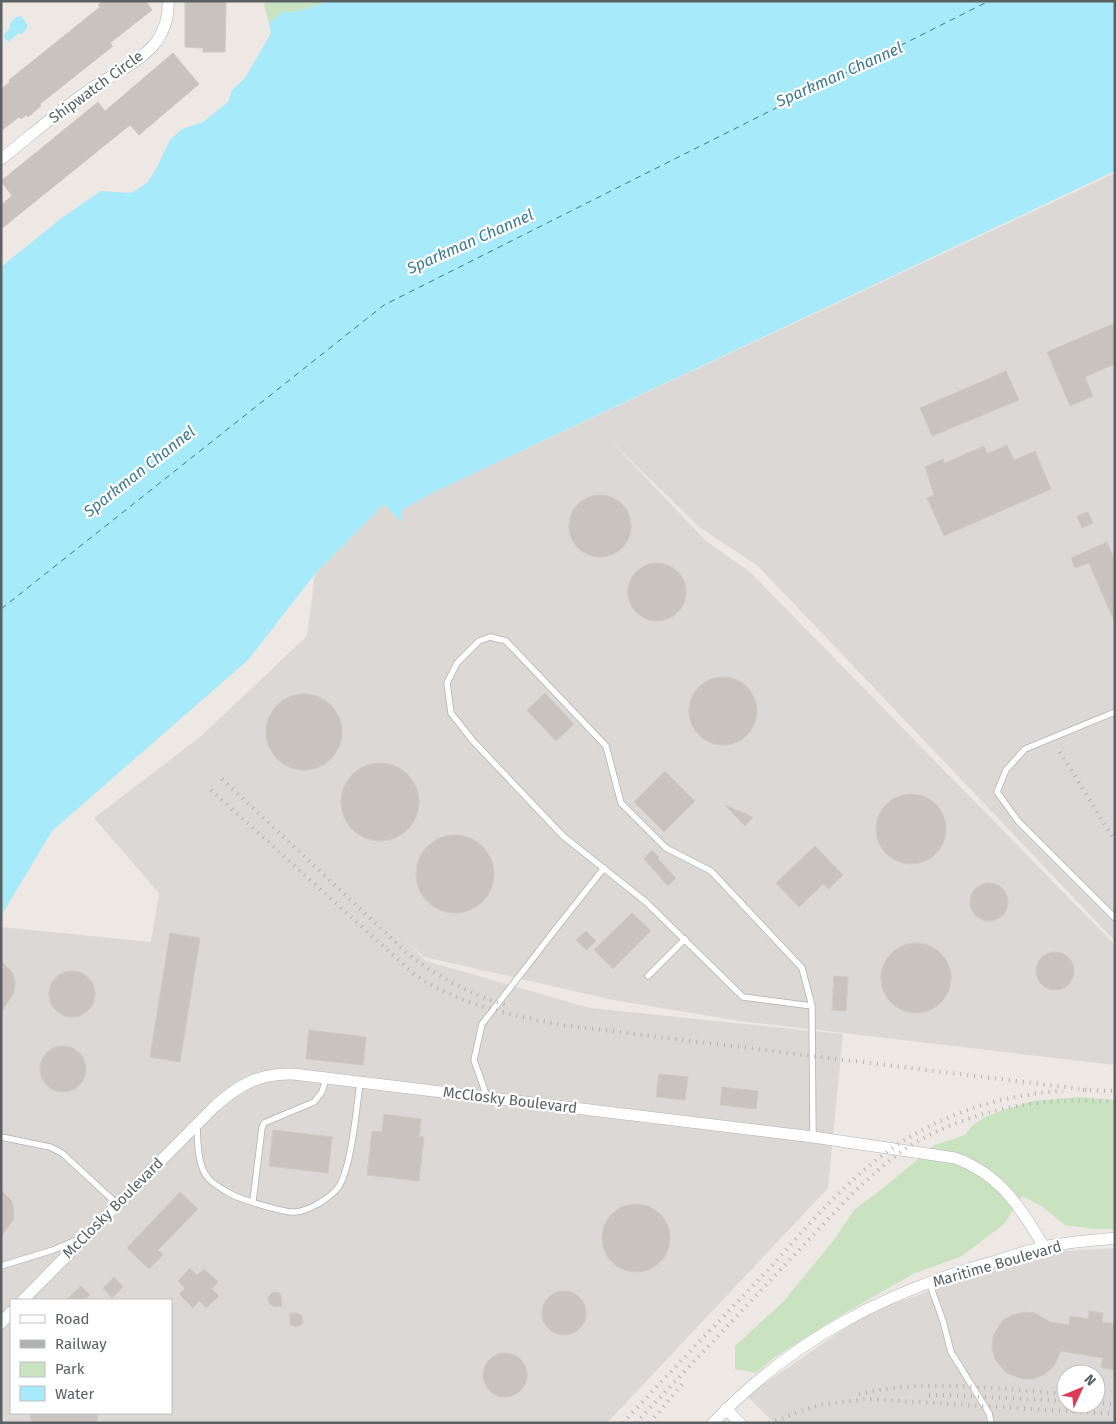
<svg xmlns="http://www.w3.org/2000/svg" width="1116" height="1424" viewBox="0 0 1116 1424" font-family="'Fira Sans',sans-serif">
<rect width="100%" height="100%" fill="#ede8e3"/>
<g fill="#dcd8d5" fill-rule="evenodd">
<path d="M1115,173V941L758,566L699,527L609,439L705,540L750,572L1115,945V1065L740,1021L613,1000L424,957L402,937L426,961L590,1008L843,1034L828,1188L607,1423H1V927L151,942L159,893L94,818L200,737L307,636L315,574L384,504L401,522L402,510L432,493ZM11,1300H171V1413H11Z"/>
<path d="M1115,1248V1423H774L747,1396L867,1313L969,1277L1047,1252ZM1066,1374H1096V1404H1066Z"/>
</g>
<g fill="#c9e3c1">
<polygon points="263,1 329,1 299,11 282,12 269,23"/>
<polygon points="1081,1097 1115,1100 1115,1229 1094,1229 1065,1225 1043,1207 1022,1196 1004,1224 962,1256 913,1274 843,1314 775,1357 756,1373 735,1369 735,1346 784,1301 833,1241 855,1209 882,1189 935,1145 965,1135 973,1125 985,1117 1006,1109 1033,1101"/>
</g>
<g fill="#a7eaf9">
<polygon points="329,1 1115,1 1115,171 432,493 402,510 401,522 384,504 315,574 248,660 52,831 1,916 1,267 63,217 101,191 131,193 147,183 155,171 170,140 182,129 203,122 228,102 232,90 245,78 271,33 269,23 282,12 299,11"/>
<polygon points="21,16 27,24 27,28 22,34 17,34 9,42 3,36 10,28 10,23 16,17"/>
</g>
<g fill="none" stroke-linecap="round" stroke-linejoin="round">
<polyline stroke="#3c7a90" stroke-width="1" stroke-dasharray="6 5" stroke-linecap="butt" points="1,609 384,305 989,1"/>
</g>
<g fill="#c8c3bf" stroke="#d1c9c2">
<polygon points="103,1 146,1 152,10 110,43 113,46 40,104 41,106 28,117 26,115 21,119 19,117 1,131 1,89 10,82 9,80 100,7 98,5"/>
<polygon points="185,1 226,1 225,52 203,52 203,48 185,47"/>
<polygon points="173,53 199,84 139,135 130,125 1,229 1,205 12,196 1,181 98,102 105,111"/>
<polygon points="1115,323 1115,364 1085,377 1093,396 1070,406 1047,352"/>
<polygon points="1006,371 1019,400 932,436 920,408"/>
<polygon points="1007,445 1014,460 1035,451 1051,489 944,536 927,498 934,495 925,467 943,459 945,463 984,446 987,454"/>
<circle cx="600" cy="526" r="31"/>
<polygon points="1088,512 1093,523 1082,528 1077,516"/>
<polygon points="1107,542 1115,561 1115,623 1089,563 1075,568 1071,558"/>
<circle cx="657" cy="592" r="29"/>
<circle cx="723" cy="711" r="34"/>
<polygon points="545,693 574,724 556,741 527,710"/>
<circle cx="304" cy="732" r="38"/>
<circle cx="380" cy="802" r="39"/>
<polygon points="665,771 695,801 664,832 634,802"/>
<circle cx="911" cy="829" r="35"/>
<polygon points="725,805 753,817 745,826"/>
<circle cx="455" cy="874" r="39"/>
<polygon points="815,846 843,875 829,889 823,884 799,907 776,883"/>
<polygon points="652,850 659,857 658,859 676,878 668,886 644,859"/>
<circle cx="989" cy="902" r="19"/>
<polygon points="632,913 651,931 613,969 594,950"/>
<polygon points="586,931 596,941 586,950 576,940"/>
<polygon points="170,933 200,938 180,1062 150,1057"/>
<circle cx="916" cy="978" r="35"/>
<circle cx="1055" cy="971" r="19"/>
<polygon points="1,961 12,972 15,982 14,993 1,1012"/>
<circle cx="72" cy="994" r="23"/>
<polygon points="834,976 848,977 846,1011 832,1010"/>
<polygon points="309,1030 366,1037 363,1065 306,1059"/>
<circle cx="63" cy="1069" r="23"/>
<polygon points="659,1074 688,1077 685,1100 656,1097"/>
<polygon points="722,1087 758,1091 756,1109 720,1105"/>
<polygon points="384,1114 421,1119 419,1136 424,1137 419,1181 367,1175 372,1131 382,1132"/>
<polygon points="273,1130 332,1137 328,1173 269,1166"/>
<polygon points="1,1190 11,1200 14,1210 13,1220 1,1237"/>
<polygon points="180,1192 198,1209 158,1250 163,1255 149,1269 127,1248"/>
<circle cx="636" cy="1238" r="34"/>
<polygon points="190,1268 197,1275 204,1269 218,1282 212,1289 219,1296 206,1308 199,1301 193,1308 179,1294 185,1288 178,1281"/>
<polygon points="114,1277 123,1287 112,1298 103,1288"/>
<polygon points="81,1286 90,1295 85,1300 66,1300"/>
<circle cx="564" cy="1313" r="22"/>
<polygon points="273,1292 279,1293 281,1296 282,1306 274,1307 269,1303 268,1297"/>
<polygon points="1089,1311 1103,1313 1102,1322 1115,1324 1115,1370 1101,1367 1103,1358 1061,1351 1054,1366 1045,1374 1034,1379 1023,1379 1006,1373 995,1359 992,1348 993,1336 1002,1321 1012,1315 1024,1312 1035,1313 1050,1322 1069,1325 1070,1316 1088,1319"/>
<polygon points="290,1313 297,1313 302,1316 303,1323 301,1325 295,1327 290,1324"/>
<circle cx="505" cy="1375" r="22"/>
<polygon points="29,1413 98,1413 97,1423 32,1423"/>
</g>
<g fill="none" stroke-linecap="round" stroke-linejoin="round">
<defs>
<g id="service">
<polyline points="1115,712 1025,749 1006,770 997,792 1018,821 1115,918"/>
<polyline points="648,976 685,939"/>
<polyline points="812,1006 743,997 646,902 563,836 473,741 451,713 447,683 457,663 479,641 490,637 506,641 606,746 621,803 666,848 711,871 802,968 812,1006 813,1137"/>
<polyline points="487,1097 474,1060 482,1024 558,926 604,868"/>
<path d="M197,1127C198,1142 197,1165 208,1178C213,1184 222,1189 229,1193C239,1199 284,1213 295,1212C309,1211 328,1199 337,1189C351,1173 357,1105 360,1082"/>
<polyline points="1,1137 50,1147 62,1153 117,1204"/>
<polyline points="253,1201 262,1128 264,1123 314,1102 322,1092 326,1078"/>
<polyline points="1,1266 53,1250 79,1239"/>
<polyline points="929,1282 943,1321 951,1352 989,1413 991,1423"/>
</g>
<g id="minor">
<path d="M1,159C30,136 59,111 89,90C111,75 140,63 157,41C165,29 169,16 168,1"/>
<path d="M23,1300L215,1106C240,1084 260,1073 293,1074L813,1137L955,1158C1000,1174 1021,1208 1044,1247"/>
<polyline points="1,1323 11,1312"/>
<polyline points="726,1409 740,1423"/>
<path d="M713,1423C792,1340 886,1291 996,1261C1011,1256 1027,1251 1043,1247C1067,1242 1091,1241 1115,1238"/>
</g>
</defs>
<use href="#service" stroke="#afb2b5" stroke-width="7"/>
<use href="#minor" stroke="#afb2b5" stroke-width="12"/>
<use href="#service" stroke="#fff" stroke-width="5.5"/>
<use href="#minor" stroke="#fff" stroke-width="11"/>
<g stroke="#b1b2b3" stroke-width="4" stroke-dasharray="1 6" stroke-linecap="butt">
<polyline points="1060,752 1115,841"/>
<path d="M222,779L406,952C437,977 471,995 509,1006"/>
<path d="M211,790L414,974C423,980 432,986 441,990C479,1009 521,1017 562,1025L1089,1090"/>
<polyline points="1083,1090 1115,1091"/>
<path d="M859,1394C927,1378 997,1389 1066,1394"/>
<polyline points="929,1395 947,1395 1066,1401"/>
<polyline points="1096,1396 1102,1396"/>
<polyline points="1096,1403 1115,1404"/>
<path d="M623,1423C670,1372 718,1322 766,1272C799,1236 831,1197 869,1166C924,1120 992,1095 1063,1091"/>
<path d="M636,1423L848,1198C871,1176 894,1154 922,1139C981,1107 1049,1096 1115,1102"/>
<polyline points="650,1423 682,1384"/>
<polyline points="769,1423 818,1405 866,1399 1115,1414"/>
</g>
</g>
<g text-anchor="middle" stroke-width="4.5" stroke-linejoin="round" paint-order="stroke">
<g font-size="15" fill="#5b6063" stroke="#fff">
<text transform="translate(96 87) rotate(-36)" y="5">Shipwatch Circle</text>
<text transform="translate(510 1100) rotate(7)" y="5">McClosky Boulevard</text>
<text transform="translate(113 1208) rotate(-45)" y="5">McClosky Boulevard</text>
<text transform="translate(997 1264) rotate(-16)" y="5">Maritime Boulevard</text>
</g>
<g font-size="16" font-style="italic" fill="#3c7a90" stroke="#fff">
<text transform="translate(839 74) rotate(-24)" y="6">Sparkman Channel</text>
<text transform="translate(470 241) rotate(-24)" y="6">Sparkman Channel</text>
<text transform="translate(139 471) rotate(-38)" y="6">Sparkman Channel</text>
</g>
</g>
<rect width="1116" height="1424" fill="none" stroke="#5b6063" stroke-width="5"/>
<rect x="10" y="1299" width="162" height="115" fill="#ffffff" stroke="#bdbfc1"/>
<rect x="20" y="1315" width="25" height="8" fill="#ffffff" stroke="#bdbfc1"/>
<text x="55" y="1324" font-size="15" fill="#5b6063">Road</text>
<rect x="20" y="1340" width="25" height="8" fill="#b1b2b3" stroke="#bdbfc1"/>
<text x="55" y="1349" font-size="15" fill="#5b6063">Railway</text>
<rect x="20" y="1362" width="25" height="15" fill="#c9e3c1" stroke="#bdbfc1"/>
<text x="55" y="1374" font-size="15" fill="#5b6063">Park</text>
<rect x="20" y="1386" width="25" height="15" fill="#a7eaf9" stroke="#bdbfc1"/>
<text x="55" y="1399" font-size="15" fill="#5b6063">Water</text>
<g transform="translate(1081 1389) rotate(46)"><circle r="24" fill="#ffffff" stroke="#bdbfc1"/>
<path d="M0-4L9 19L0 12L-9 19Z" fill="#dd3955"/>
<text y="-8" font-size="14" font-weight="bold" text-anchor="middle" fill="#5b6063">N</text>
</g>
</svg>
